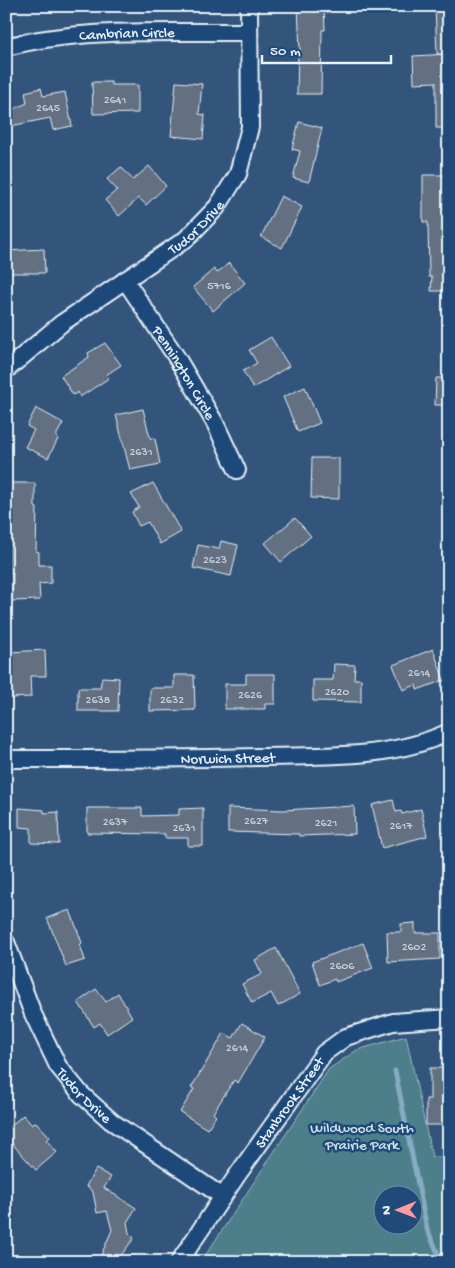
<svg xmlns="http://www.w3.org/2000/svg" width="455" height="1268" viewBox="0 0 455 1268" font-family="'Gochi Hand',sans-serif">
<rect width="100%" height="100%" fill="#33557c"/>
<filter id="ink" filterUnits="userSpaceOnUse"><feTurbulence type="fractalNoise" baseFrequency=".02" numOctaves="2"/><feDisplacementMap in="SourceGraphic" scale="10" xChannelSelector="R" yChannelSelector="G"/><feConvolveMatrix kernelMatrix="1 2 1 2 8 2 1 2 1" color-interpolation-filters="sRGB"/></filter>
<g filter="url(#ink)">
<path fill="#4e7f8a" stroke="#9bb8c1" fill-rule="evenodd" d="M406,1036L432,1157H449V1262H201L329,1069L357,1050ZM382,1196H412V1226H382Z"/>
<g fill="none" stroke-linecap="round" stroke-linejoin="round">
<polyline stroke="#86abc2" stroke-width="5" points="395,1071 427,1229 442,1262"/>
</g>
<g fill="#627081" stroke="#e8f1f8">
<polygon points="298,6 324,6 325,30 322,30 321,94 297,94 298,51 300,51"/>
<polygon points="435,6 449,6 449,54 437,54"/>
<polygon points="449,54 449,128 436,128 436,82 414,83 413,56"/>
<polygon points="92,82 111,82 111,85 138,85 138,113 93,114"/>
<polygon points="176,82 202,84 199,114 205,115 203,139 171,136"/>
<polygon points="41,88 43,96 65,92 72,126 53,130 50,118 6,127 6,113 27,103 25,92"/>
<polygon points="299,122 322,128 309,182 293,178 300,151 292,149"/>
<polygon points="149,166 166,186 146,205 139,198 119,216 105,200 117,190 107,179 121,167 133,180"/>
<polygon points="423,175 449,175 449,199 445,199 445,234 449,234 449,291 431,291 432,277 429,277 428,222 423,222"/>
<polygon points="281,196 302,207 282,248 261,237"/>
<polygon points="44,249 45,273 6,273 6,251"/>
<polygon points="229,263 245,283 213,311 193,287 214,269 217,273"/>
<polygon points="271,337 289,366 253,388 243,371 257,363 249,350"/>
<polygon points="105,343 121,365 106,375 109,378 80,397 78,392 73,395 61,376 89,357 88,353"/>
<polygon points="436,378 449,378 449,405 435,405"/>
<polygon points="305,387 320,423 298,432 283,397"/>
<polygon points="36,408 63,423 56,436 58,439 48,458 25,447 34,430 27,426"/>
<polygon points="143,409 150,438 155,439 160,464 130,470 116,415"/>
<polygon points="312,458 339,458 339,499 311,498"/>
<polygon points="10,483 35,483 35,507 37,508 36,551 39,552 39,565 51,565 51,583 39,584 40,600 12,601 13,573 9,573 11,510 8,509"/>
<polygon points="153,483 181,532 160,544 148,522 139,526 132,512 139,507 131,494"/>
<polygon points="295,518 311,536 281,562 265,543"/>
<polygon points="221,541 238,545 231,576 193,568 198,545 219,549"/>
<polygon points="433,649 444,680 417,690 416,685 403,690 393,665"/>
<polygon points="45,650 46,676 30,676 31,697 11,698 9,652"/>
<polygon points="334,664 355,665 354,679 361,679 361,702 313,701 313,680 333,680"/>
<polygon points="246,674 275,674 275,704 265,704 265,709 225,709 225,684 246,684"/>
<polygon points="174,675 194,675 195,710 150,711 150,688 174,688"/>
<polygon points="102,677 119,678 118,711 78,711 78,688 100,688"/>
<polygon points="393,800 396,812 401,811 402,814 421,809 427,836 382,848 372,805"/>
<polygon points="354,806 355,834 299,836 299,834 228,832 228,808 283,810"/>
<polygon points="19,808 44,810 44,813 58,812 59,844 31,843 31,828 19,827"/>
<polygon points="87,808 142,808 142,816 179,815 179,809 203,808 203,846 188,846 188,838 165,838 165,834 87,833"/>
<polygon points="70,910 82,943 80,945 85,960 66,966 47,918"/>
<polygon points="415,923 415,933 440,933 440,959 388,962 387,932 401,932 401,924"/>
<polygon points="363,943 373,968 336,982 335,979 320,985 312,962"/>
<polygon points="276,948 300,994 278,1006 271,993 252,1003 242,984 262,974 255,960"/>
<polygon points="96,989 106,1002 118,993 132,1017 107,1034 100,1023 94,1027 78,1002"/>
<polygon points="242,1023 265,1037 238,1083 234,1080 213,1113 216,1116 207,1129 180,1112 194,1089 191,1088 224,1033 233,1038"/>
<polygon points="430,1068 449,1068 449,1117 447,1117 447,1125 426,1125 426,1099 430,1099"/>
<polygon points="23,1115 32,1125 36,1122 50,1137 46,1140 57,1152 36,1170 6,1137 6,1130"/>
<polygon points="96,1169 111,1177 104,1188 136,1208 127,1222 129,1233 134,1238 116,1262 98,1262 112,1230 107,1211 97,1213 93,1192 86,1186"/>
</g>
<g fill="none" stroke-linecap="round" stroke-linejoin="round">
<defs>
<g id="minor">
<path id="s1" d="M6,47C83,27 170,33 249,32"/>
<path id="s2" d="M125,280L177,358L215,423L237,470"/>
<path id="s3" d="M6,370L62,323L186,239L217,207L238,174L250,127L249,6"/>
<path id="s4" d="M6,759C90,759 174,759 258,757C321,755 390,760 449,732"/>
<path id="s5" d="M6,942L33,1014L58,1066L81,1094L111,1121L223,1197"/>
<path id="s6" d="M179,1262L238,1174L324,1053L346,1037L393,1022L449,1018"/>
</g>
</defs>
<use href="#minor" stroke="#e8f1f8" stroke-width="20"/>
<use href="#minor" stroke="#1f4a7a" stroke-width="16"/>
</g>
</g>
<g text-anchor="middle" stroke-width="5" stroke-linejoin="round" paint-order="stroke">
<g font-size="12" fill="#c6d1da">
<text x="115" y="103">2641</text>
<text x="48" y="111">2645</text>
<text x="219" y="289">5716</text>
<text x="141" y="455">2631</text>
<text x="215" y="563">2623</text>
<text x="419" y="676">2614</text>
<text x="337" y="695">2620</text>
<text x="250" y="698">2626</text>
<text x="98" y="703">2638</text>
<text x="172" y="703">2632</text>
<text x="256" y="824">2627</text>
<text x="115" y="825">2637</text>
<text x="326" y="826">2621</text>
<text x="401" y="829">2617</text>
<text x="184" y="831">2631</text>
<text x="414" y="950">2602</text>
<text x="342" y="969">2606</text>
<text x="237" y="1051">2614</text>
</g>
<g font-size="15" fill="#e8f1f8" stroke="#1f4a7a">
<text dy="5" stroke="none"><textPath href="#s1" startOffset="122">Cambrian Circle</textPath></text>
<text dy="5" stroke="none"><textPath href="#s3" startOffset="238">Tudor Drive</textPath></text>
<text dy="5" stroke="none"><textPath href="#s2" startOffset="110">Pennington Circle</textPath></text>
<text dy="5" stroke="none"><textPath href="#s4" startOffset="222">Norwich Street</textPath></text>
<text dy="5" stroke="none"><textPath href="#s5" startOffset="174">Tudor Drive</textPath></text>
<text dy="5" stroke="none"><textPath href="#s6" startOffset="194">Stanbrook Street</textPath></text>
</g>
<g font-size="15" fill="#d1e0e8" stroke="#1f4a7a">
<text x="362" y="1132">Wildwood South<tspan x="362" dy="17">Prairie Park</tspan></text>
</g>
</g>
<rect width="455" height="1268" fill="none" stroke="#1f4a7a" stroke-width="25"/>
<rect x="12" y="12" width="430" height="1243" fill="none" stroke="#e8f1f8" stroke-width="2" filter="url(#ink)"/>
<g transform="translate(398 1210) rotate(269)"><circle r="24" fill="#1f4a7a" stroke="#6f8dac"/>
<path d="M0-4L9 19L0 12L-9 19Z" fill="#ff9aa2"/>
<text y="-8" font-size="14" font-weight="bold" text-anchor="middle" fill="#e8f1f8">N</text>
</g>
<path d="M262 55v8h129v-8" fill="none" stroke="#e8f1f8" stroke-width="2.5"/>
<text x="270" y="55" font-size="15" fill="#e8f1f8" stroke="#1f4a7a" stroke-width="4" paint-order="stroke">50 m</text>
</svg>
